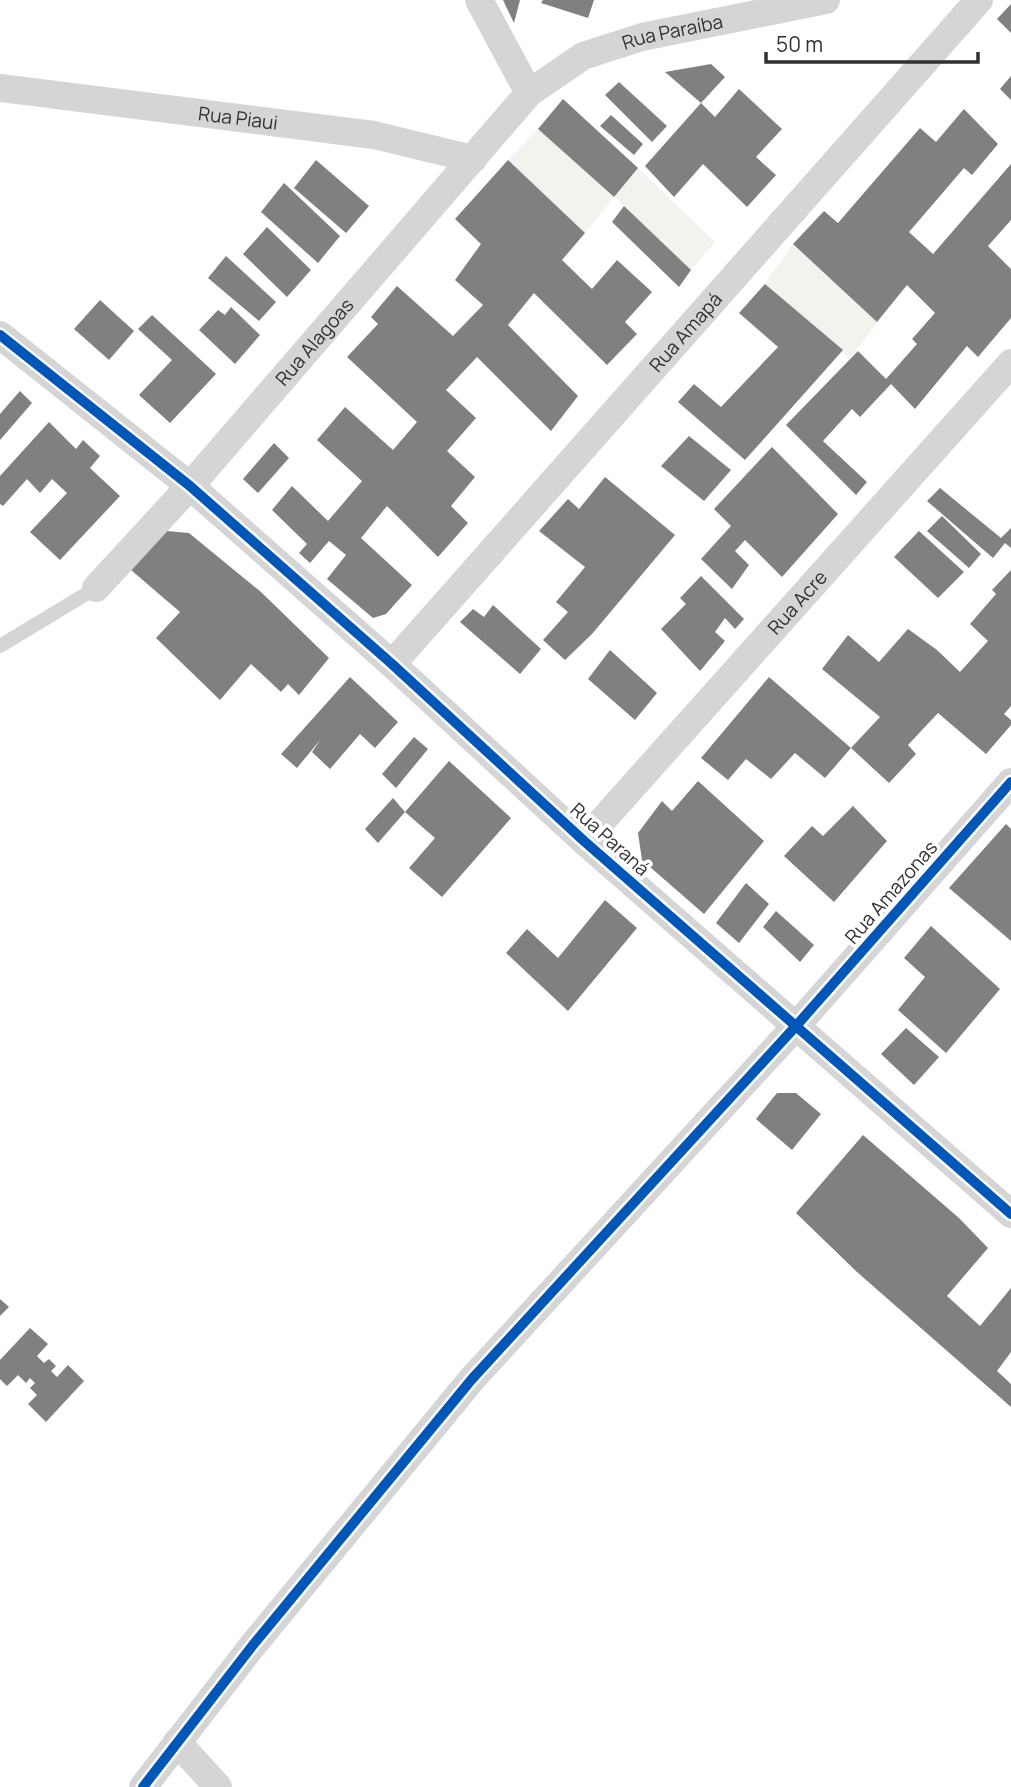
<svg xmlns="http://www.w3.org/2000/svg" width="1011" height="1787" viewBox="0 0 1011 1787" font-family="Manrope,sans-serif">
<rect width="100%" height="100%" fill="#fff"/>
<g fill="#f1f3ed">
<polygon points="538,129 613,197 638,168 715,242 691,270 614,197 585,233 508,160"/>
<polygon points="793,244 877,322 850,359 765,284"/>
</g>
<g fill="#808080">
<polygon points="503,0 520,0 514,23"/>
<polygon points="543,0 594,0 588,18 541,3"/>
<polygon points="1011,4 1011,33 997,19"/>
<polygon points="711,64 725,77 701,103 665,72"/>
<polygon points="1011,76 1011,100 1000,89"/>
<polygon points="619,82 667,126 652,142 605,95"/>
<polygon points="739,89 782,129 756,157 776,175 747,207 703,164 674,197 645,166 701,103 715,117"/>
<polygon points="563,99 638,168 614,197 538,129"/>
<polygon points="964,109 998,144 972,175 964,168 909,232 933,254 1011,164 1011,220 988,246 1011,269 1011,318 978,357 967,346 915,409 891,384 860,417 852,409 823,441 867,482 856,495 786,425 858,351 886,379 917,344 912,339 935,313 907,285 877,322 793,244 824,211 838,223 920,128 936,142"/>
<polygon points="611,115 643,144 634,155 600,126"/>
<polygon points="316,160 369,206 346,233 294,188"/>
<polygon points="508,160 585,233 562,260 592,289 617,260 652,292 625,322 637,334 607,365 534,293 508,325 578,396 551,431 477,357 446,390 476,418 447,451 475,477 451,506 468,523 438,557 387,506 361,538 412,585 386,614 373,618 327,579 346,555 329,541 310,563 299,553 307,544 272,510 292,486 328,521 362,481 317,440 345,407 393,450 417,422 347,357 378,324 371,317 397,286 453,336 483,305 455,280 481,244 455,219"/>
<polygon points="284,183 340,236 318,263 261,212"/>
<polygon points="624,206 691,270 679,287 612,222"/>
<polygon points="267,227 311,270 287,297 243,254"/>
<polygon points="226,256 276,302 259,321 208,278"/>
<polygon points="765,284 843,350 745,460 678,402 694,384 721,407 778,347 739,313"/>
<polygon points="100,300 134,331 109,360 74,329"/>
<polygon points="231,307 260,335 235,364 199,330 218,310 225,315"/>
<polygon points="152,315 216,374 170,423 139,395 172,360 138,329"/>
<polygon points="20,391 32,403 0,440 0,414"/>
<polygon points="49,422 76,449 83,440 100,456 90,468 120,496 60,560 30,532 67,493 52,479 40,493 27,479 3,506 0,504 0,476"/>
<polygon points="689,436 731,470 704,501 661,466"/>
<polygon points="274,443 289,458 258,493 243,479"/>
<polygon points="772,447 838,514 782,577 745,540 735,551 749,565 732,589 701,559 731,526 714,509"/>
<polygon points="605,477 675,535 592,634 565,660 543,640 568,612 556,602 585,567 539,531 568,499 579,509"/>
<polygon points="940,488 1001,538 1011,528 1011,548 1005,543 993,558 927,501"/>
<polygon points="942,516 981,554 969,568 927,531"/>
<polygon points="167,531 189,533 261,592 329,658 299,695 288,684 281,692 251,664 220,700 156,638 180,612 131,570"/>
<polygon points="919,531 964,572 938,598 894,557"/>
<polygon points="1011,570 1011,706 1004,714 1011,720 1011,725 986,754 938,713 908,745 916,754 889,783 851,748 880,717 822,669 848,635 879,662 908,629 937,650 960,672 988,641 970,624 996,594 992,590"/>
<polygon points="701,576 744,619 735,629 725,618 715,632 725,641 700,671 661,629 686,604 680,598"/>
<polygon points="493,605 541,649 520,674 460,622 473,609 484,617"/>
<polygon points="610,650 657,693 635,720 588,679"/>
<polygon points="350,677 398,722 375,748 360,734 330,769 312,752 321,739 297,768 281,754"/>
<polygon points="769,677 851,748 825,778 795,753 771,779 746,759 728,780 701,758"/>
<polygon points="414,737 428,749 396,788 382,774"/>
<polygon points="449,761 511,818 442,897 409,868 435,838 405,812"/>
<polygon points="698,781 764,841 704,914 642,860 638,833 662,801 672,811"/>
<polygon points="393,798 405,812 378,843 365,829"/>
<polygon points="853,806 887,841 834,902 784,856 812,826 823,836"/>
<polygon points="1006,824 1011,829 1011,941 949,888"/>
<polygon points="746,883 769,904 739,943 716,923"/>
<polygon points="605,900 637,928 568,1011 506,953 527,929 558,958"/>
<polygon points="776,911 814,945 800,962 763,927"/>
<polygon points="931,926 1000,989 946,1053 898,1010 925,977 904,958"/>
<polygon points="906,1028 939,1057 914,1085 881,1054"/>
<polygon points="777,1093 796,1093 821,1114 792,1150 756,1119"/>
<polygon points="863,1135 959,1218 988,1248 947,1296 980,1326 1011,1288 1011,1352 997,1371 1011,1384 1011,1407 857,1272 796,1213"/>
<polygon points="0,1299 9,1307 0,1316"/>
<polygon points="30,1328 48,1344 37,1356 44,1363 49,1359 56,1366 51,1371 57,1377 68,1365 84,1381 46,1422 28,1404 37,1395 30,1388 35,1383 30,1378 26,1383 18,1375 7,1386 0,1379 0,1360"/>
</g>
<g fill="none" stroke-linecap="round" stroke-linejoin="round">
<polyline stroke="#d5d5d5" stroke-width="14" points="0,646 96,588"/>
<g stroke="#d5d5d5" stroke-width="28">
<polyline points="479,0 529,93"/>
<path id="s1" d="M0,88L374,135L473,159"/>
<polyline points="0,335 190,486 392,664 584,841 1011,1214"/>
<path id="s2" d="M96,588L190,486L529,93L583,56L642,37L826,0"/>
<path id="s3" d="M392,664L979,0"/>
<path id="s4" d="M584,841L1011,363"/>
<polyline points="177,1742 218,1787"/>
<polyline points="143,1787 253,1645 472,1379 796,1026 1011,782"/>
</g>
<defs>
<g id="cycleway">
<polyline points="0,335 190,486 392,664 584,841 1011,1214"/>
<polyline points="143,1787 253,1645 472,1379 796,1026 1011,782"/>
</g>
</defs>
<use href="#cycleway" stroke="#fff" stroke-width="15"/>
<use href="#cycleway" stroke="#0057b8" stroke-width="10"/>
</g>
<g text-anchor="middle" stroke-width="7" stroke-linejoin="round" paint-order="stroke">
<g font-size="19" fill="#313131" stroke="#fff">
<text dy="7" stroke="none"><textPath href="#s2" startOffset="816">Rua Paraíba</textPath></text>
<text dy="7" stroke="none"><textPath href="#s1" startOffset="240">Rua Piaui</textPath></text>
<text dy="7" stroke="none"><textPath href="#s3" startOffset="443">Rua Amapá</textPath></text>
<text dy="7" stroke="none"><textPath href="#s2" startOffset="329">Rua Alagoas</textPath></text>
<text dy="7" stroke="none"><textPath href="#s4" startOffset="320">Rua Acre</textPath></text>
<text transform="translate(610 839) rotate(42)" y="7">Rua Paraná</text>
<text transform="translate(891 892) rotate(-49)" y="7">Rua Amazonas</text>
</g>
</g>
<path d="M766 52v10h212v-10" fill="none" stroke="#313131" stroke-width="3.5"/>
<text x="776" y="52" font-size="21" fill="#313131" stroke="#ffffff" stroke-width="5" paint-order="stroke">50 m</text>
</svg>
